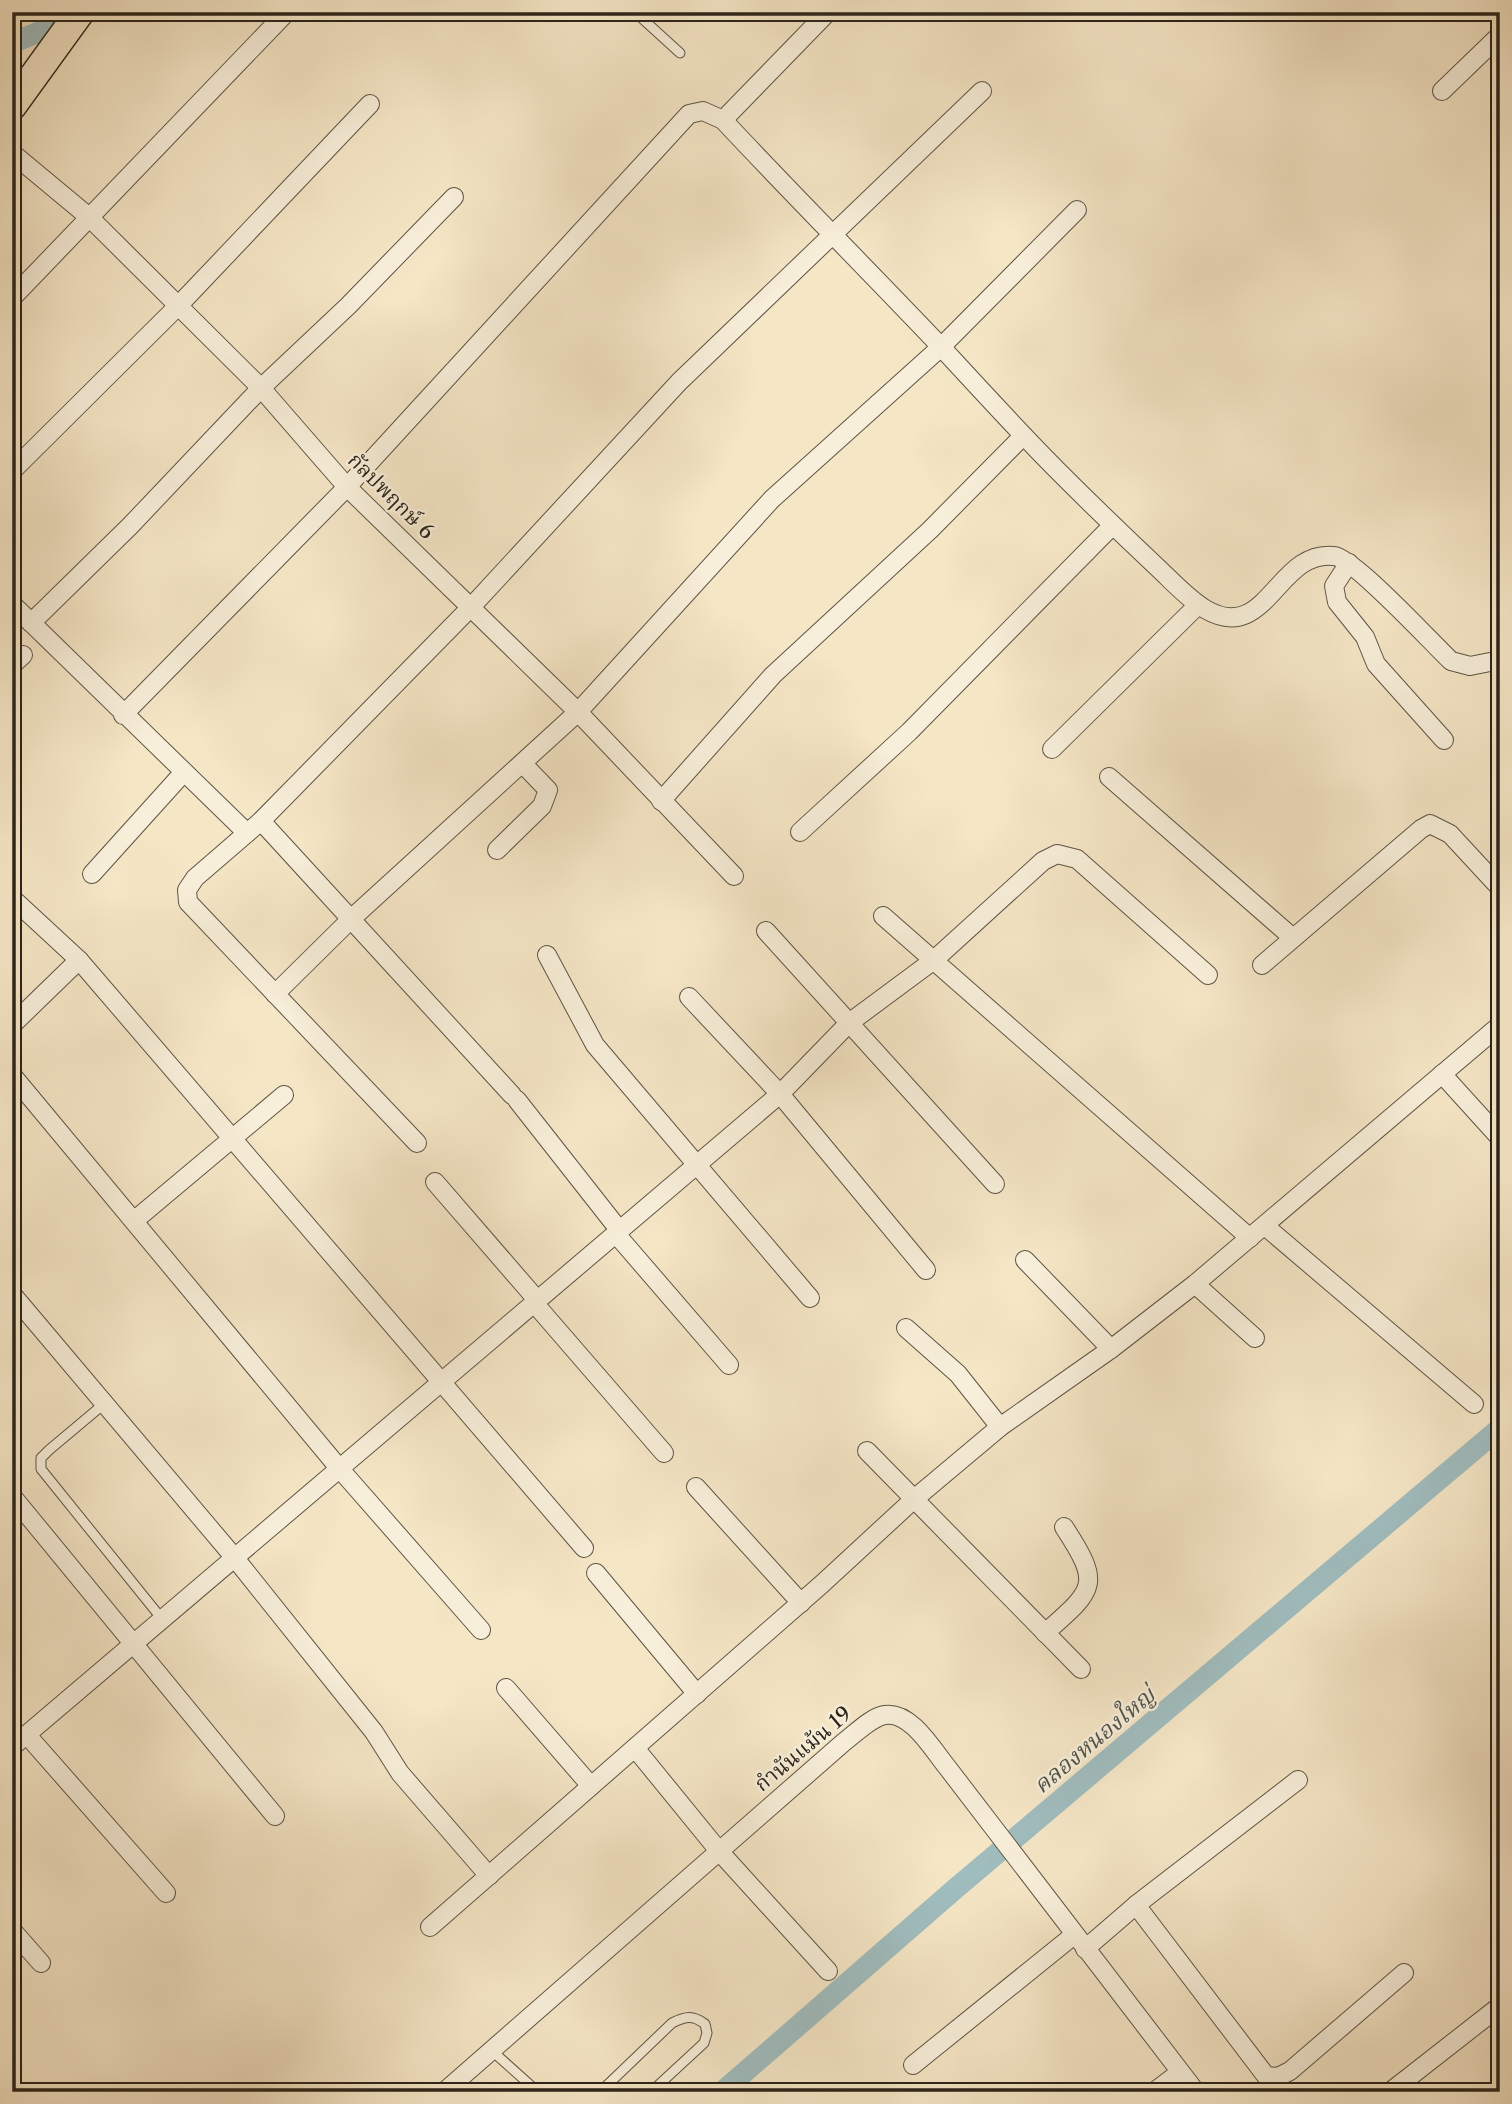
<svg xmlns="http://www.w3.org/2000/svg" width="1512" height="2104" viewBox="0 0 1512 2104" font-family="'Libre Caslon Text','Noto Serif Thai',serif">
<rect width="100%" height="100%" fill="#f5e6c6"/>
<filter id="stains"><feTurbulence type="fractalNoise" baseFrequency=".00286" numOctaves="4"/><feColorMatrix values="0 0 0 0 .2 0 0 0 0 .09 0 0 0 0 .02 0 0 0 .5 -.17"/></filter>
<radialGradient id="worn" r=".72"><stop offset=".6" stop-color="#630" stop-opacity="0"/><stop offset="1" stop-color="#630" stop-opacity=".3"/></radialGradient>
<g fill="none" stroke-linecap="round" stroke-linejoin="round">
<g stroke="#a0bdbf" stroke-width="21">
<polyline points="12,43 78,16"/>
<polyline points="722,2092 955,1889 1500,1428"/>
</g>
<defs>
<g id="lane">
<polyline points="635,12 680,53"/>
<polyline points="105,1403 49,1450 41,1458 41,1469 162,1619"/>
<polyline points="491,2050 538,2092"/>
<path d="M600,2092L672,2023C686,2016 693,2015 705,2024L707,2033L704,2043L651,2092"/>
</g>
<g id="street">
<polyline points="1442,91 1500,35"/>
<polyline points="723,120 828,12"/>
<polyline points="12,153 89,217 261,388 347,487 578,712 734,876"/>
<polyline points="12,298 283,16"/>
<polyline points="12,471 178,306 370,104"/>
<polyline points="1349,563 1334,586 1337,602 1365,637 1376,664 1444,740"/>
<polyline points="12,604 247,833"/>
<polyline points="31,623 130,526 261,388 348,306 454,197"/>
<polyline points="12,665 23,655"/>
<path d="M123,715L347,487L689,114L703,111L723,120C795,197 870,272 943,349C981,390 1019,432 1059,472C1091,504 1124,536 1157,567C1172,581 1187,598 1205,609C1267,646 1277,549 1334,556C1354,558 1431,642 1451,661L1470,666L1500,660"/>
<polyline points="1052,749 1198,605"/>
<polyline points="1109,777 1293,938"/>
<polyline points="661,801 773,675 930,530 1023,436"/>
<polyline points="261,821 512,1095"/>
<polyline points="800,832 909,732 1112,526"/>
<polyline points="497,850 542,806 548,790 523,764"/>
<polyline points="92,874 184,772"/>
<polyline points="12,898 79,960 584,1548"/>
<polyline points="883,916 1250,1238"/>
<polyline points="766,931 995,1184"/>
<polyline points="547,955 595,1045 810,1298"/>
<polyline points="1262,965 1421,829 1430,824 1450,834 1500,888"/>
<polyline points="275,994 351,919 578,712 772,499 941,347 1077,210"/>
<polyline points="689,997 780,1094 926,1270"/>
<polyline points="12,1025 79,960"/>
<polyline points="1442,1074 1500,1138"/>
<polyline points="12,1075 339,1468 481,1630"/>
<polyline points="517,1100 620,1231"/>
<polyline points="417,1143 188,902 187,890 195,878 261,821 472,606 679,382 982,91"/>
<polyline points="435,1182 538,1301"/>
<polyline points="135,1220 284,1095"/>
<polyline points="1265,1226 1474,1404"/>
<polyline points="616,1234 729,1365"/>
<polyline points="1025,1260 1111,1349"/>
<polyline points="1195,1284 1255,1338"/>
<polyline points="12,1294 234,1557 374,1732 400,1773 489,1876"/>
<polyline points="535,1304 664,1453"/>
<polyline points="906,1328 958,1374 1000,1427"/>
<polyline points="867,1451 1081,1669"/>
<polyline points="696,1487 801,1603"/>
<polyline points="12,1496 275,1816"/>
<polyline points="596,1573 697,1694"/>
<path d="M1045,1633C1095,1589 1102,1585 1064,1527"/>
<polyline points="506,1688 591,1786"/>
<polyline points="27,1735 166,1893"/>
<polyline points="12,1747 780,1094 849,1023 934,960 1043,861 1057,854 1077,859 1208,975"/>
<polyline points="635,1748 719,1851 828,1971"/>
<polyline points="1136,1905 1266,2076 1278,2077 1290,2071 1404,1973"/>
<polyline points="430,1927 822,1584 913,1500 1000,1427 1111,1349 1195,1284 1500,1025"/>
<polyline points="12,1930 41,1963"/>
<polyline points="1085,1949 1136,1905 1298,1780"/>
<polyline points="913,2065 1074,1935"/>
<path d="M444,2092L844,1742C855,1734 871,1717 885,1715C911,1711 933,1750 947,1767L1196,2092"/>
<polyline points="1154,2092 1179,2073"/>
<polyline points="1390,2092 1500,2006"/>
</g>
<polyline id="primary" points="12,106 80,12"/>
</defs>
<use href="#lane" stroke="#5e5445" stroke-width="11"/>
<use href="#street" stroke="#5e5445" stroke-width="20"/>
<use href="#primary" stroke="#2b241a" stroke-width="31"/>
<use href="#lane" stroke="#f8efda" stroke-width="9"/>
<use href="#street" stroke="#f8efda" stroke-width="18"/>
<use href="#primary" stroke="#f5e6c6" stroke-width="28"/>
</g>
<g text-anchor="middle" stroke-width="5" stroke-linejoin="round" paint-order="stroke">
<g font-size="21" fill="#2b241a" stroke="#f8efda">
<text transform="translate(391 496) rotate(45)" y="7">กัลปพฤกษ์ 6</text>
<text transform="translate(803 1749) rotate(-40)" y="7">กำนันแม้น 19</text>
</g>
<g font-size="23" font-style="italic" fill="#4e524c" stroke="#f8efda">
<text transform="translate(1094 1740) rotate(-40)" y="8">คลองหนองใหญ่</text>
</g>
</g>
<rect width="1512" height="2104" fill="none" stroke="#f5e6c6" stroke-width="42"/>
<rect x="14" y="14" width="1484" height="2076" fill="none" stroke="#2b241a" stroke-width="3.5"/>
<rect x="21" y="21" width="1470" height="2062" fill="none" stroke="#2b241a" stroke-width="2"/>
<rect width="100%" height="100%" filter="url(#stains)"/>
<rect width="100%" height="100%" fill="url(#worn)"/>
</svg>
